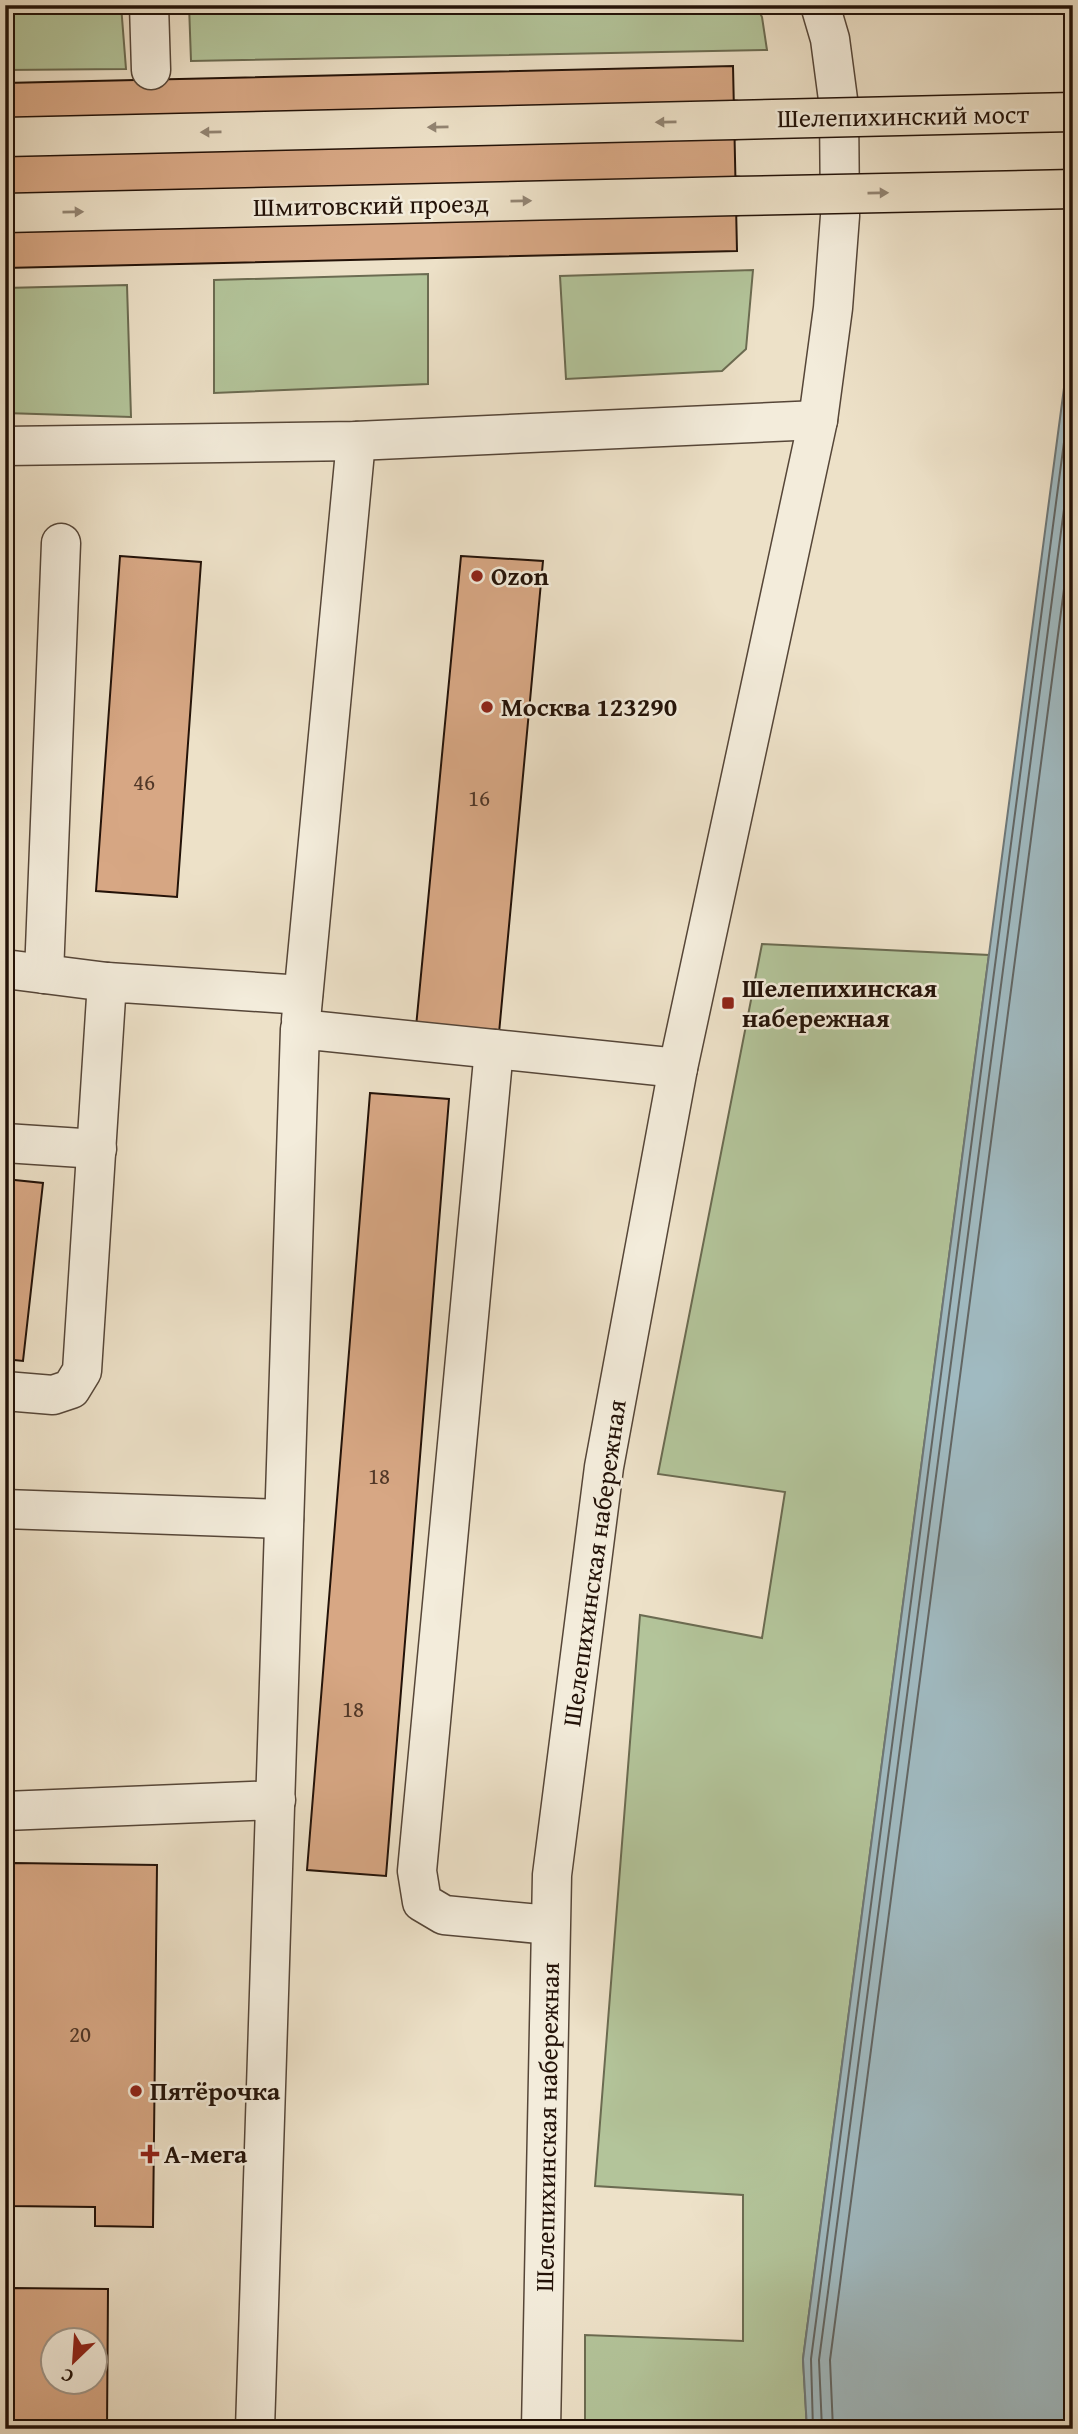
<svg xmlns="http://www.w3.org/2000/svg" width="1078" height="2434" viewBox="0 0 1078 2434" font-family="'Gentium Book Plus',serif">
<rect width="100%" height="100%" fill="#ede1c8"/>
<filter id="stains"><feTurbulence type="fractalNoise" baseFrequency=".00286" numOctaves="4"/><feColorMatrix values="0 0 0 0 .2 0 0 0 0 .09 0 0 0 0 .02 0 0 0 .5 -.17"/></filter>
<radialGradient id="worn" r=".72"><stop offset=".6" stop-color="#630" stop-opacity="0"/><stop offset="1" stop-color="#630" stop-opacity=".3"/></radialGradient>
<g fill="#b3c49a" stroke="#6b6b51" stroke-width="2">
<polygon points="5,5 121,5 126,69 5,70"/>
<polygon points="189,5 756,5 762,17 767,50 191,61"/>
<polygon points="753,270 746,349 722,371 566,379 560,276"/>
<polygon points="428,274 428,384 214,393 214,280"/>
<polygon points="127,285 131,417 5,413 5,288"/>
<polygon points="762,944 989,955 803,2359 807,2429 585,2429 585,2335 743,2341 743,2195 595,2186 640,1615 762,1638 785,1492 658,1474"/>
</g>
<polygon fill="#a0bac1" stroke="#6e7777" stroke-width="2" points="1073,320 1073,2429 807,2429 803,2359"/>
<g fill="none" stroke-linecap="round" stroke-linejoin="round">
<g stroke="#626664" stroke-width="2">
<polyline points="813,2429 811,2359 1073,374"/>
<polyline points="822,2429 819,2360 1073,441"/>
<polyline points="833,2429 830,2360 1073,521"/>
</g>
</g>
<g fill="#d7a784" stroke="#231208" stroke-width="2" fill-rule="evenodd">
<polygon points="733,66 737,251 5,268 5,83"/>
<polygon points="120,556 201,562 177,897 96,891"/>
<polygon points="461,556 543,561 499,1033 416,1027"/>
<polygon points="370,1093 449,1099 386,1876 307,1870"/>
<polygon points="5,1179 43,1183 23,1361 5,1359"/>
<polygon points="14,1863 157,1865 153,2227 95,2226 95,2207 8,2206 9,2123 5,2123 5,1946 12,1946"/>
<path d="M11,2288L108,2289L107,2429H10ZM52,2340H94V2382H52Z"/>
</g>
<g fill="none" stroke-linecap="round" stroke-linejoin="round">
<defs>
<g id="minor">
<polyline points="149,5 151,70"/>
<polyline points="5,446 356,441 818,420"/>
<polyline points="5,969 107,982"/>
<polyline points="44,974 61,543"/>
<polyline points="301,1020 356,441"/>
<polyline points="494,1049 417,1871 422,1902 444,1915 550,1925"/>
<polyline points="5,1143 97,1149"/>
<polyline points="5,1391 53,1395 71,1389 82,1371 107,982 303,995"/>
<polyline points="5,1509 284,1519"/>
<polyline points="5,1811 276,1800"/>
<polyline points="255,2429 300,1029 678,1068"/>
<polyline points="541,2429 552,1875 604,1467 678,1068 818,420 833,308 840,216 839,107 830,39 820,5"/>
</g>
<g id="major">
<polyline points="5,137 734,120"/>
<polyline points="5,213 736,196"/>
</g>
</defs>
<use href="#minor" stroke="#564638" stroke-width="41"/>
<use href="#major" stroke="#231208" stroke-width="41"/>
<use href="#minor" stroke="#f3ecdb" stroke-width="38"/>
<use href="#major" stroke="#ede1c8" stroke-width="38"/>
<defs>
<g id="major-bridge">
<polyline points="734,120 1073,112"/>
<polyline points="736,196 1073,189"/>
</g>
</defs>
<use href="#major-bridge" stroke="#231208" stroke-width="41" stroke-linecap="butt"/>
<use href="#major-bridge" stroke="#ede1c8" stroke-width="38"/>
</g>
<defs><path id="oneway-solid" d="M-6-.8H1V-3.2L6.5 0L1 3.2V.8H-6Z" transform="scale(1.75)"/></defs>
<g fill="#928472">
<use href="#oneway-solid" transform="translate(666 122) rotate(179)"/>
<use href="#oneway-solid" transform="translate(438 127) rotate(179)"/>
<use href="#oneway-solid" transform="translate(211 132) rotate(179)"/>
<use href="#oneway-solid" transform="translate(878 193) rotate(-1)"/>
<use href="#oneway-solid" transform="translate(521 201) rotate(-1)"/>
<use href="#oneway-solid" transform="translate(73 212) rotate(-1)"/>
</g>
<g fill="#8f2418" stroke="#f3ecdb" stroke-width="2.5">
<circle cx="477" cy="576" r="7"/>
<circle cx="487" cy="707" r="7"/>
<rect x="721" y="996" width="14" height="14" rx="3.5"/>
<circle cx="136" cy="2091" r="7"/>
<path d="M146.5 2143.5h7v7h7v7h-7v7h-7v-7h-7v-7h7z"/>
</g>
<g text-anchor="middle" stroke-width="5" stroke-linejoin="round" paint-order="stroke">
<g font-size="23" fill="#503727">
<text x="144" y="790">46</text>
<text x="479" y="806">16</text>
<text x="379" y="1484">18</text>
<text x="353" y="1717">18</text>
<text x="80" y="2042">20</text>
</g>
<g font-size="26" fill="#231208" stroke="#f3ecdb">
<text transform="translate(903 116) rotate(-1)" y="9">Шелепихинский мост</text>
<text transform="translate(371 205) rotate(-1)" y="9">Шмитовский проезд</text>
<text transform="translate(594 1563) rotate(-82)" y="9">Шелепихинская набережная</text>
<text transform="translate(547 2127) rotate(-89)" y="9">Шелепихинская набережная</text>
</g>
<g font-size="26" font-weight="bold" fill="#231208" stroke="#f3ecdb" text-anchor="start">
<text x="491" y="585">Ozon</text>
<text x="501" y="716">Москва 123290</text>
<text x="742" y="997">Шелепихинская<tspan x="742" dy="30">набережная</tspan></text>
<text x="150" y="2100">Пятёрочка</text>
<text x="164" y="2163">А-мега</text>
</g>
</g>
<rect width="1078" height="2434" fill="none" stroke="#ede1c8" stroke-width="28"/>
<rect x="7" y="7" width="1064" height="2420" fill="none" stroke="#231208" stroke-width="3.5"/>
<rect x="14" y="14" width="1050" height="2406" fill="none" stroke="#231208" stroke-width="2"/>
<g transform="translate(74 2361) rotate(205)"><circle r="33" fill="#f3ecdb" stroke="#a09587" stroke-width="2"/>
<path d="M0-5L12 26L0 18L-12 26Z" fill="#8f2418"/>
<text y="-10" font-size="19" font-weight="bold" text-anchor="middle" fill="#231208">С</text>
</g>
<rect width="100%" height="100%" filter="url(#stains)"/>
<rect width="100%" height="100%" fill="url(#worn)"/>
</svg>
